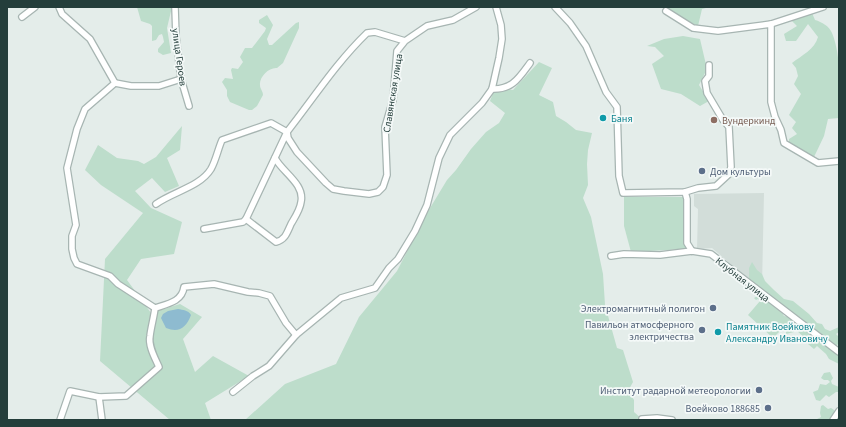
<svg xmlns="http://www.w3.org/2000/svg" width="846" height="427" viewBox="0 0 846 427" font-family="'Source Sans 3',sans-serif">
<rect width="100%" height="100%" fill="#e4edea"/>
<polygon fill="#d2ddd9" points="764,193 762,286 747,278 712,248 697,249 698,209 694,206 694,194"/>
<g fill="#bdddcb">
<polygon points="137,7 172,7 167,28 171,53 163,55 158,52 158,49 164,42 163,37 162,34 159,35 156,40 152,41 152,26 150,24 141,21"/>
<polygon points="665,7 710,7 702,9 698,26 671,12"/>
<path d="M812,13L815,20C822,22 829,26 832,33C842,57 839,92 839,118L828,119L824,136L814,157L789,144V139L797,134L792,128L796,122L789,115L801,94L794,84L798,76L796,68L792,63C801,56 815,49 818,37L808,24L796,41H786L784,34L797,26L791,20L799,16Z"/>
<path d="M267,15L273,25L267,39L269,45H272L296,23L299,22V28L283,63L277,68C269,67 259,77 260,85C260,89 263,91 263,95L257,106L252,110H249L230,102L227,96V90L222,82L225,78L233,79L231,70L232,68L238,69L243,62L240,57L245,48H252L265,31L266,28L259,23V20Z"/>
<polygon points="683,36 700,39 707,69 699,85 709,101 700,106 681,94 661,89 652,64 664,56 655,47 647,46 664,39"/>
<polygon points="539,62 552,68 539,95 553,102 556,116 566,122 576,130 592,133 588,150 587,164 588,185 583,198 591,217 603,274 605,305 617,348 623,350 633,382 628,391 634,400 634,412 642,419 631,420 245,420 285,384 336,364 359,317 397,271 427,213 447,180 456,170 471,149 486,132 499,123 505,113 490,101 495,88 513,90"/>
<polygon points="182,126 180,150 167,158 179,186 165,192 152,178 135,191 151,208 182,222 174,254 141,259 127,280 151,313 180,304 202,317 183,339 195,372 213,356 249,376 205,403 211,420 170,420 100,361 105,259 143,213 101,185 85,170 98,145 117,158 138,161 144,164 156,157"/>
<polygon points="624,197 683,197 686,249 631,252 624,226"/>
<polygon points="752,262 757,270 762,274 765,281 774,290 784,299 793,301 809,314 817,323 822,324 825,329 830,331 839,327 839,332 836,334 839,337 839,343 836,346 806,323 801,318 790,311 749,279 749,268"/>
<path d="M759,295C767,301 779,306 784,316L790,317L839,353V364L829,359L826,354L817,346L814,349L808,344V341L795,329L794,332L786,334V325L773,338L748,315L760,301L758,299L756,300L754,298Z"/>
<polygon points="830,372 833,378 831,381 832,384 839,387 839,392 836,392 829,397 826,395 820,401 816,400 813,392 818,390 820,384 826,385 830,382 828,380 824,380 821,378 824,373"/>
<polygon points="823,405 828,409 831,408 834,410 835,414 829,420 815,420 821,417 820,413 821,406"/>
</g>
<path fill="#8ebbd0" d="M178,309C183,310 188,310 191,315C186,328 179,333 166,328L161,318L163,314L168,311Z"/>
<g fill="none" stroke-linecap="round" stroke-linejoin="round">
<defs>
<g id="minor">
<polyline points="59,7 62,14 90,39 115,83"/>
<polyline points="175,7 176,37 181,79 189,106"/>
<polyline points="555,7 570,23 586,46 606,92 617,107 619,176 623,193 685,192 698,188 716,186 729,174 731,167 729,127 723,120 707,93 705,81 709,76 709,65"/>
<polyline points="666,11 693,28 718,31 771,24 771,102 775,117 781,130 784,143 818,163 839,161"/>
<polyline points="22,17 35,7"/>
<polyline points="771,24 823,7"/>
<path d="M405,41L375,32L367,33C336,63 313,99 287,132L288,138L297,152L326,183L333,189L344,191L369,194L378,192L383,187L387,175L385,127L393,100L397,51L405,41L427,26L453,20L476,7"/>
<path d="M492,89C512,90 519,78 530,63"/>
<polyline points="685,192 687,199 687,243 692,251"/>
<path d="M156,204C172,192 200,187 211,169C216,160 218,149 222,140L271,123L287,132L246,219L243,222L204,229"/>
<path d="M246,219L276,242C285,240 287,233 291,224C295,217 300,210 301,202C305,184 282,172 275,158"/>
<polyline points="611,256 624,254 660,255 692,251 711,254 839,352"/>
<path d="M155,308C167,304 182,302 184,287L214,284L248,292L259,293L270,296L286,323L296,335L341,298L375,288L389,268L398,259L415,231L427,205L439,158L450,135L482,103L492,89L499,58L502,39L501,25L496,7"/>
<polyline points="155,308 118,284 110,276 77,264 74,258 72,249 72,236 76,225 67,168 77,129 85,109 115,83 131,86 159,86 181,79"/>
<polyline points="233,392 253,376 269,366 296,335"/>
<polyline points="99,397 102,420"/>
<polyline points="642,419 657,418 672,420"/>
<path d="M60,420L70,391L99,397L126,396L159,367C155,358 148,346 150,336C151,327 154,317 155,308"/>
<polyline points="833,420 839,411"/>
</g>
</defs>
<use href="#minor" stroke="#a7b5b2" stroke-width="8"/>
<use href="#minor" stroke="#fff" stroke-width="5.5"/>
</g>
<g fill="#0f9aa8" stroke="#f4f9f8" stroke-width="1.5">
<circle cx="603" cy="118" r="4"/>
<circle cx="718" cy="332" r="4"/>
</g>
<circle fill="#8d6e63" stroke="#f4f9f8" stroke-width="1.5" cx="714" cy="120" r="4"/>
<g fill="#5c6f8a" stroke="#f4f9f8" stroke-width="1.5">
<circle cx="702" cy="171" r="4"/>
<circle cx="713" cy="308" r="4"/>
<circle cx="702" cy="330" r="4"/>
<circle cx="759" cy="390" r="4"/>
<circle cx="768" cy="408" r="4"/>
</g>
<g text-anchor="middle" stroke-width="3.5" stroke-linejoin="round" paint-order="stroke">
<g font-size="10" fill="#243e3b" stroke="#f4f9f8">
<text transform="translate(180 57) rotate(82)" y="4">улица Героев</text>
<text transform="translate(392 93) rotate(-81)" y="4">Славянская улица</text>
<text transform="translate(743 279) rotate(38)" y="4">Клубная улица</text>
</g>
<g font-size="10" fill="#0d838f" stroke="#f4f9f8" text-anchor="start">
<text x="611" y="122">Баня</text>
<text x="726" y="330">Памятник Воейкову<tspan x="726" dy="12">Александру Ивановичу</tspan></text>
</g>
<g font-size="10" fill="#785e54" stroke="#f4f9f8" text-anchor="start">
<text x="722" y="124">Вундеркинд</text>
</g>
<g font-size="10" fill="#4e5e75" stroke="#f4f9f8" text-anchor="end">
<text x="710" y="175" text-anchor="start">Дом культуры</text>
<text x="705" y="312">Электромагнитный полигон</text>
<text x="694" y="328">Павильон атмосферного<tspan x="694" dy="12">электричества</tspan></text>
<text x="751" y="394">Институт радарной метеорологии</text>
<text x="760" y="412">Воейково 188685</text>
</g>
</g>
<rect width="846" height="427" fill="none" stroke="#243e3b" stroke-width="16"/>
</svg>
